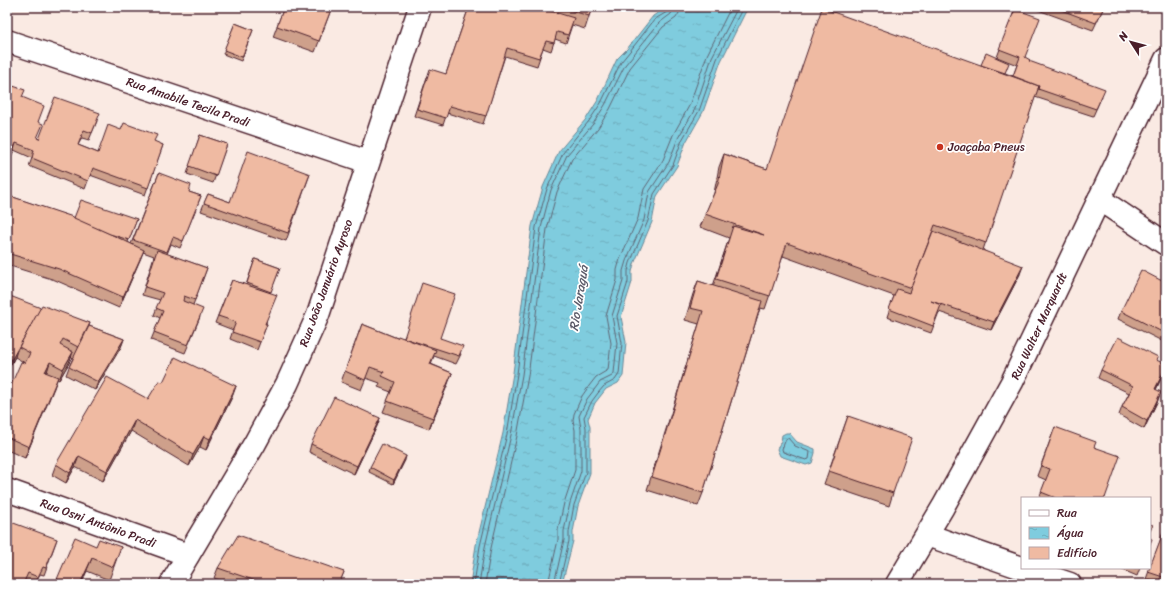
<svg xmlns="http://www.w3.org/2000/svg" width="1173" height="591" viewBox="0 0 1173 591" font-family="Sriracha,sans-serif">
<defs>
<pattern id="water-ripples" width="26" height="14" patternUnits="userSpaceOnUse"><rect width="26" height="14" fill="#7fccde"/><path d="M2 4q2-2 4 0t4 0M15 11q2-2 4 0t4 0" fill="none" stroke="#6fafbf"/></pattern>
</defs>
<rect width="100%" height="100%" fill="#faeae3"/>
<filter id="ink" filterUnits="userSpaceOnUse"><feTurbulence type="fractalNoise" baseFrequency=".025" numOctaves="2"/><feDisplacementMap in="SourceGraphic" scale="8" xChannelSelector="R" yChannelSelector="G"/><feConvolveMatrix kernelMatrix="1 2 1 2 8 2 1 2 1" color-interpolation-filters="sRGB"/></filter>
<g filter="url(#ink)">
<g fill="url(#water-ripples)" stroke="#6a8796">
<polygon points="678,7 748,7 721,61 703,112 686,142 677,166 657,196 652,222 634,264 632,272 632,282 621,317 626,342 623,376 618,383 606,389 595,403 588,419 590,427 590,473 578,506 573,532 573,541 562,584 470,584 476,545 503,433 513,373 532,226 543,187 559,151 586,119 598,100 617,59 627,49 653,16 665,8"/>
<polygon points="786,433 789,433 797,442 815,449 815,453 812,463 806,465 780,456 777,449 781,441 782,435"/>
</g>
<g fill="none" stroke-linecap="round" stroke-linejoin="round">
<g stroke="#5f6473" stroke-width="1">
<polygon points="788,438 795,446 810,452 809,459 806,460 783,452 782,449 786,439"/>
<polyline points="474,584 480,546 507,434 517,374 536,227 547,189 563,153 589,121 601,103 621,62 630,51 655,19 667,12 668,7"/>
<polyline points="479,584 485,547 511,435 522,375 541,228 551,190 567,155 593,124 605,105 625,65 634,54 659,23 671,14 673,7"/>
<polyline points="485,584 491,548 517,436 528,376 547,229 557,192 572,159 598,128 610,109 630,68 663,27 676,18 679,13 679,7"/>
<polyline points="548,584 558,540 558,530 564,503 575,470 575,430 573,421 574,414 582,396 589,386 596,377 608,370 611,343 606,316 617,280 617,270 620,259 638,218 644,189 663,160 673,135 689,106 707,55 731,7"/>
<polyline points="554,584 564,540 564,531 570,503 581,471 581,429 579,416 587,399 594,390 600,382 612,376 614,373 617,343 612,316 623,281 623,271 626,261 644,220 649,192 669,162 678,138 695,109 712,57 738,7"/>
<polyline points="559,584 569,541 569,532 574,505 586,472 586,428 584,417 592,401 598,393 604,386 615,380 619,374 622,343 617,316 628,282 628,271 630,263 648,221 654,194 673,165 682,140 699,111 717,59 743,7"/>
</g>
<defs>
<g id="minor">
<polyline points="7,41 368,162"/>
<polyline points="1099,199 1166,244"/>
<polyline points="7,490 188,555"/>
<polyline points="927,535 1022,568"/>
<polyline points="1023,568 1070,584"/>
</g>
<g id="primary">
<polyline points="171,584 255,443 287,384 318,315 420,7"/>
<polyline points="897,584 943,507 1012,382 1166,59"/>
</g>
</defs>
<use href="#minor" stroke="#4a1f2b" stroke-width="25"/>
<use href="#primary" stroke="#4a1f2b" stroke-width="25"/>
<use href="#minor" stroke="#fff" stroke-width="22"/>
<use href="#primary" stroke="#fff" stroke-width="22"/>
</g>
<g fill="#cea08b" stroke="#4a1f2b">
<polygon points="7,7 12,7 10,14 7,13"/>
<polygon points="284,7 332,7 315,52 273,37"/>
<polygon points="469,7 592,7 585,29 572,25 566,43 555,39 551,51 543,48 537,66 505,56 483,124 447,113 443,125 414,116 427,77 446,74"/>
<polygon points="940,7 950,7 949,10"/>
<polygon points="1030,7 1104,7 1093,30"/>
<polygon points="1015,9 1025,58 1030,60 1030,62 1102,96 1093,116 1035,97 983,250 1020,274 991,330 939,312 931,333 887,317 894,296 783,256 765,309 760,308 703,493 698,506 647,490 699,324 685,320 693,294 698,281 713,286 729,238 700,227 714,193 719,167 724,154 767,169 1005,73 1013,76 1017,65 997,57"/>
<polygon points="235,23 253,30 241,61 223,54"/>
<polygon points="7,84 22,97 38,122 37,138 39,139 97,121 89,140 82,138 78,145 98,153 121,130 163,145 145,195 90,175 85,189 29,166 32,158 14,150 7,165"/>
<polygon points="200,135 227,144 213,183 187,174"/>
<polygon points="159,173 189,192 201,196 180,248 171,244 167,254 207,268 193,305 200,317 185,353 151,340 160,318 154,315 160,300 142,295 154,256 143,252 119,308 55,280 7,265 7,195 74,218 137,219 128,242 131,244"/>
<polygon points="310,174 286,241 201,211 208,194 230,202"/>
<polygon points="1166,215 1166,224 1163,222"/>
<polygon points="255,259 280,268 270,293 266,324 267,324 257,350 230,339 233,330 215,323 232,280 246,285"/>
<polygon points="1166,283 1166,343 1118,319 1121,311"/>
<polygon points="7,301 41,308 90,323 89,326 124,339 121,347 95,390 66,375 69,367 73,358 71,356 69,363 59,380 57,379 25,458 7,450 7,386 11,385 25,363 15,357 7,371"/>
<polygon points="362,324 397,338 440,338 461,354 456,364 434,356 431,364 452,373 429,429 383,412 391,392 378,387 380,383 366,378 361,390 341,382"/>
<polygon points="1158,357 1157,360 1164,372 1156,390 1158,400 1144,429 1119,415 1122,407 1129,393 1098,378 1101,370"/>
<polygon points="163,382 236,386 232,397 206,450 200,447 189,466 131,431 103,481 75,467 66,483 52,475 56,464 148,399"/>
<polygon points="848,416 893,493 889,506 824,484"/>
<polygon points="380,418 377,426 354,474 309,452 311,444"/>
<polygon points="1055,427 1094,447 1105,498 1039,498 1046,480 1037,476"/>
<polygon points="405,460 393,484 369,472 370,467"/>
<polygon points="1166,525 1166,584 1158,584 1146,579"/>
<polygon points="57,539 44,575 40,574 35,584 33,584 25,581 7,584"/>
<polygon points="96,546 121,547 109,580 87,571 81,584"/>
<polygon points="218,568 344,572 339,584 230,584 214,578"/>
<polygon points="1118,568 1140,568 1137,576"/>
</g>
<g fill="#a78271" stroke="#4a1f2b">
<polygon points="16,143 14,150 7,165 10,157"/>
<polygon points="144,250 140,260 119,308 123,297"/>
<polygon points="1023,266 1020,274 991,330 994,322"/>
<polygon points="124,339 121,347 95,390 98,382"/>
<polygon points="17,350 15,357 7,371 9,364"/>
<polygon points="73,352 69,363 59,380 63,369"/>
<polygon points="50,362 47,372 45,372"/>
<polygon points="1166,367 1164,372 1152,397 1155,389"/>
<polygon points="452,373 448,384 429,429 433,418"/>
<polygon points="58,377 54,388 25,458 29,447"/>
<polygon points="236,386 232,397 206,450 210,439"/>
<polygon points="1161,392 1158,400 1144,429 1147,421"/>
<polygon points="380,418 377,426 354,474 357,466"/>
<polygon points="135,420 131,431 103,481 107,471"/>
<polygon points="204,436 200,447 189,466 193,455"/>
<polygon points="79,456 75,467 66,483 70,473"/>
<polygon points="406,456 405,460 393,484 394,480"/>
<polygon points="92,558 81,584 80,584"/>
</g>
<g fill="#efbaa2" stroke="#4a1f2b">
<polygon points="284,7 332,7 319,41 277,26"/>
<polygon points="469,7 538,7 574,18 568,35 557,32 554,43 546,41 539,58 507,48 486,116 450,106 446,118 417,109 430,69 446,74"/>
<polygon points="560,7 592,7 589,16"/>
<polygon points="1053,7 1104,7 1096,23"/>
<polygon points="822,8 1039,86 986,243 935,225 911,288 787,243 770,296 716,279 733,226 764,235 705,214 718,184 724,154 767,169"/>
<polygon points="1015,9 1040,18 1025,57 1030,60 1029,61 1105,89 1096,109 1038,89 1039,86 1013,76 1020,57 999,49"/>
<polygon points="235,23 253,30 242,57 224,50"/>
<polygon points="986,53 1009,63 1005,73 981,65"/>
<polygon points="7,84 25,90 22,97 44,106 38,122 43,124 37,138 39,139 55,97 100,113 92,133 84,130 78,145 98,153 108,125 121,130 124,123 157,135 154,141 163,145 148,188 93,168 88,181 32,158 34,150 16,143 10,157 7,156"/>
<polygon points="200,135 227,144 216,176 189,166"/>
<polygon points="248,151 310,174 288,233 204,203 208,194 230,202"/>
<polygon points="159,173 191,185 189,192 201,196 183,241 173,237 167,252 133,240"/>
<polygon points="7,195 79,219 144,250 123,297 59,269 7,253"/>
<polygon points="81,200 137,219 129,240 110,234 74,218"/>
<polygon points="933,231 1023,266 994,322 931,301 941,305 933,326 889,309 897,289 909,293"/>
<polygon points="157,250 207,268 195,300 184,296 183,301 203,309 188,345 154,332 163,311 156,308 163,293 145,287"/>
<polygon points="255,259 280,268 271,292 247,283"/>
<polygon points="1141,270 1166,283 1166,334 1121,311"/>
<polygon points="232,280 277,295 265,324 267,324 260,342 232,332 236,322 218,316"/>
<polygon points="698,281 762,301 703,493 652,477 703,311 690,308"/>
<polygon points="422,283 455,294 440,338 463,346 459,356 404,338"/>
<polygon points="10,296 41,308 9,364 7,363 7,301"/>
<polygon points="42,305 90,323 78,347 63,339 60,345 73,352 63,369 50,362 45,372 58,377 29,447 7,437 7,386 8,383 11,385 21,362 25,363 30,353 19,347"/>
<polygon points="362,324 397,338 398,336 436,350 430,364 452,373 433,418 387,401 395,382 382,376 384,372 370,367 365,380 345,371"/>
<polygon points="89,326 124,339 98,382 69,367"/>
<polygon points="1118,337 1158,357 1156,360 1166,364 1166,367 1155,389 1161,392 1147,421 1122,407 1133,386 1101,370"/>
<polygon points="175,357 236,386 210,439 204,436 193,455 135,420 107,471 79,456 70,473 56,464 107,377 148,399 159,381 163,382"/>
<polygon points="334,397 380,418 357,466 311,444"/>
<polygon points="848,416 912,438 893,493 829,471"/>
<polygon points="1055,427 1096,442 1094,447 1120,456 1105,498 1056,498 1041,492 1050,469 1041,466"/>
<polygon points="382,444 406,456 394,480 370,467"/>
<polygon points="8,521 57,539 46,568 43,567 38,577 28,573 23,584 7,584 7,523"/>
<polygon points="1150,524 1153,525 1150,531"/>
<polygon points="1166,525 1166,578 1148,572"/>
<polygon points="238,535 344,572 339,584 265,584 218,568"/>
<polygon points="75,537 96,546 99,539 121,547 113,567 92,558 80,584 55,584"/>
<polygon points="1150,538 1152,539 1150,544"/>
</g>
</g>
<circle fill="#c8321e" stroke="#fff" stroke-width="1.5" cx="940" cy="147" r="4"/>
<g text-anchor="middle" stroke-width="3.5" stroke-linejoin="round" paint-order="stroke">
<g font-size="12" fill="#4a1f2b" stroke="#fff">
<text transform="translate(188 102) rotate(19)" y="4">Rua Amabile Tecila Pradi</text>
<text transform="translate(326 283) rotate(-70)" y="4">Rua João Januário Ayroso</text>
<text transform="translate(1039 326) rotate(-65)" y="4">Rua Walter Marquardt</text>
<text transform="translate(98 523) rotate(20)" y="4">Rua Osni Antônio Pradi</text>
</g>
<g font-size="12" fill="#4a1f2b" stroke="#fff" text-anchor="start">
<text x="948" y="151">Joaçaba Pneus</text>
</g>
<g font-size="13" font-style="italic" fill="#5d5c6a" stroke="#fff">
<text transform="translate(578 298) rotate(-81)" y="5">Rio Jaraguá</text>
</g>
</g>
<rect width="1173" height="591" fill="none" stroke="#fff" stroke-width="24"/>
<rect x="12" y="12" width="1149" height="567" fill="none" stroke="#4a1f2b" stroke-width="1.5" filter="url(#ink)"/>
<rect x="1021" y="497" width="130" height="72" fill="#ffffff" stroke="#b7a5aa"/>
<rect x="1029" y="510" width="20" height="6" fill="#ffffff" stroke="#b7a5aa"/>
<text x="1057" y="517" font-size="12" fill="#4a1f2b">Rua</text>
<rect x="1029" y="527" width="20" height="12" fill="url(#water-ripples)" stroke="#b7a5aa"/>
<text x="1057" y="537" font-size="12" fill="#4a1f2b">Água</text>
<rect x="1029" y="547" width="20" height="12" fill="#efbaa2" stroke="#b7a5aa"/>
<text x="1057" y="557" font-size="12" fill="#4a1f2b">Edifício</text>
<g transform="translate(1131 42) rotate(306)" stroke="#ffffff" stroke-width="3" paint-order="stroke">
<path d="M0-3L7 15L0 10L-7 15Z" fill="#4a1f2b"/>
<text y="-6" font-size="11" font-weight="bold" text-anchor="middle" fill="#4a1f2b">N</text>
</g>
</svg>
